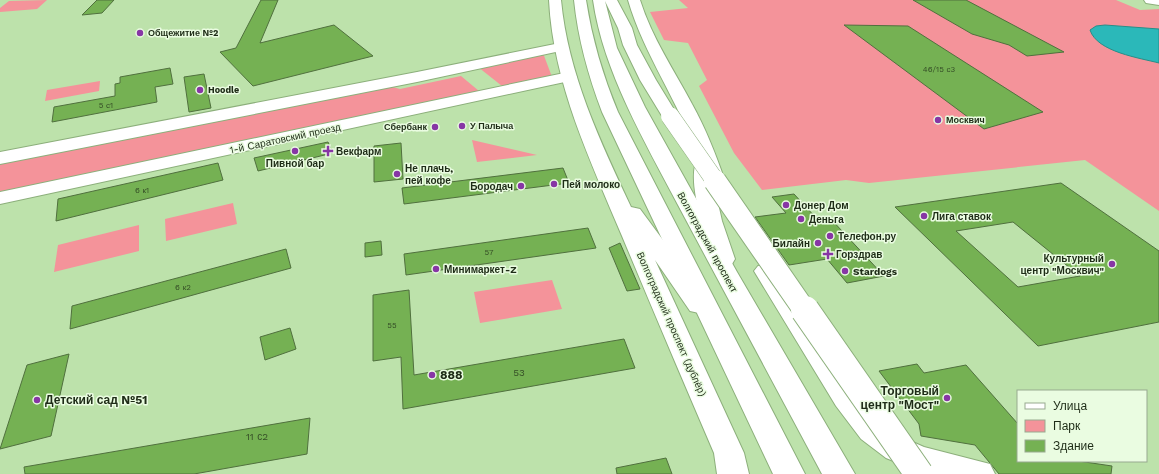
<svg xmlns="http://www.w3.org/2000/svg" width="1159" height="474" viewBox="0 0 1159 474" font-family="'Work Sans',sans-serif">
<rect width="100%" height="100%" fill="#bde2ab"/>
<g fill="#f4939a">
<polygon points="47,0 37,9 0,12 0,8 9,1"/>
<polygon points="679,0 1116,0 1140,10 1159,9 1159,211 1085,160 869,183 846,180 762,190 734,153 699,86 707,80 688,43 664,40 650,12 688,8"/>
<polygon points="543,53 552,77 502,86 478,67"/>
<polygon points="461,76 479,91 0,194 0,163 389,86 400,89"/>
<polygon points="100,81 99,91 45,101 47,90"/>
<polygon points="472,140 537,155 477,162"/>
<polygon points="233,203 237,224 166,241 165,219"/>
<polygon points="139,225 139,251 54,272 58,245"/>
<polygon points="552,280 562,309 480,323 474,292"/>
</g>
<path fill="#2bb8b9" stroke="#278e88" d="M1105,25L1159,29V63C1140,58 1097,52 1090,30L1096,26Z"/>
<g fill="#75b153" stroke="#50703e" fill-rule="evenodd">
<polygon points="97,0 114,0 102,13 82,15"/>
<polygon points="261,0 278,0 260,43 334,25 373,56 253,86 220,52 236,48"/>
<polygon points="913,0 966,0 1064,52 1027,56 1009,45 972,34"/>
<polygon points="844,25 908,26 1043,112 984,129"/>
<polygon points="170,68 173,84 155,87 157,102 52,122 54,107 115,96 115,84 120,83 120,77"/>
<polygon points="204,74 211,108 189,112 184,77"/>
<polygon points="328,142 333,153 258,171 254,158"/>
<polygon points="401,143 403,179 374,182 374,146"/>
<polygon points="218,163 223,180 56,221 58,199"/>
<polygon points="563,168 569,183 404,204 402,188"/>
<path d="M1061,183L1159,251V322L1038,346L895,207ZM1013,222L1080,276L1018,287L956,231Z"/>
<polygon points="794,194 817,219 829,217 884,276 847,283 827,259 789,265 755,217 786,213 772,197"/>
<polygon points="588,228 596,248 406,275 404,254"/>
<polygon points="381,241 382,255 365,257 365,243"/>
<polygon points="620,243 640,289 627,291 609,248"/>
<polygon points="286,249 291,268 70,329 72,306"/>
<polygon points="409,290 414,375 624,339 635,368 403,409 401,357 373,361 373,295"/>
<polygon points="290,328 296,349 265,360 260,337"/>
<polygon points="69,354 51,436 0,449 27,365"/>
<polygon points="917,364 924,373 966,365 1018,424 1018,461 1078,461 1112,466 1111,474 999,474 975,445 921,436 919,424 879,371"/>
<polygon points="310,418 307,454 194,474 25,474 24,467"/>
<polygon points="666,458 672,474 617,474 616,468"/>
</g>
<g fill="none" stroke-linecap="round" stroke-linejoin="round">
<defs>
<g id="tertiary">
<polygon points="1144,0 1159,0 1159,5 1146,3"/>
<polygon points="560,43 565,44 567,47 565,50 417,82 0,164 0,152 417,72"/>
<polygon points="569,72 574,74 577,77 574,80 0,204 0,192"/>
</g>
<g id="secondary">
<path d="M549,0H561C568,74 600,141 631,207L640,209L711,305L708,311L699,313L690,311L655,260L744,453L749,474H717L714,453C683,381 652,308 622,236C590,160 553,83 549,0Z"/>
<path d="M628,0H640C652,38 674,70 692,104C706,129 716,155 725,181L722,185L715,187V190L722,221L735,259L732,264L724,266L716,264L713,259C706,238 685,177 698,159V157C679,102 644,55 628,0Z"/>
<polygon points="766,264 774,266 856,390 883,421 908,440 924,447 990,464 995,474 926,474 886,458 861,439 836,406 754,271 758,266"/>
</g>
<g id="primary">
<path d="M574,0H586C592,39 603,76 618,112L805,474H773L602,112C588,75 578,39 574,0Z"/>
<path d="M593,0H617L632,28L637,45L656,80L678,116L676,120L670,121L664,120L662,116L640,80L623,45L618,28L605,1L617,48L645,107L737,272L855,474H822C774,384 726,295 678,205C645,142 603,71 593,0Z"/>
</g>
</defs>
<use href="#tertiary" stroke="#8caf7b" stroke-width="2"/>
<use href="#secondary" stroke="#8caf7b" stroke-width="2"/>
<use href="#primary" stroke="#8caf7b" stroke-width="2"/>
<use href="#tertiary" fill="#fff" fill-rule="evenodd"/>
<use href="#secondary" fill="#fff" fill-rule="evenodd"/>
<use href="#primary" fill="#fff" fill-rule="evenodd"/>
<defs>
<polyline id="primary-bridge-far2" points="670,116 716,182"/>
<polyline id="primary-bridge-far1" points="715,181 805,311"/>
<polyline id="primary-bridge" points="805,310 919,474"/>
</defs>
<use href="#primary-bridge-far2" stroke="#8caf7b" stroke-width="19" stroke-linecap="butt"/>
<use href="#primary-bridge-far1" stroke="#8caf7b" stroke-width="24" stroke-linecap="butt"/>
<use href="#primary-bridge" stroke="#8caf7b" stroke-width="30" stroke-linecap="butt"/>
<use href="#primary-bridge-far2" stroke="#fff" stroke-width="18"/>
<use href="#primary-bridge-far1" stroke="#fff" stroke-width="22"/>
<use href="#primary-bridge" stroke="#fff" stroke-width="28"/>
</g>
<g fill="#8736a5" stroke="#eafce1" stroke-width="1.5">
<circle cx="140" cy="33" r="4"/>
<circle cx="200" cy="90" r="4"/>
<circle cx="938" cy="120" r="4"/>
<circle cx="462" cy="126" r="4"/>
<circle cx="435" cy="127" r="4"/>
<circle cx="295" cy="151" r="4"/>
<path d="M326 145h4v4h4v4h-4v4h-4v-4h-4v-4h4z"/>
<circle cx="397" cy="174" r="4"/>
<circle cx="554" cy="184" r="4"/>
<circle cx="521" cy="186" r="4"/>
<circle cx="786" cy="205" r="4"/>
<circle cx="924" cy="216" r="4"/>
<circle cx="801" cy="219" r="4"/>
<circle cx="830" cy="236" r="4"/>
<circle cx="818" cy="243" r="4"/>
<path d="M826 248h4v4h4v4h-4v4h-4v-4h-4v-4h4z"/>
<circle cx="1112" cy="264" r="4"/>
<circle cx="436" cy="269" r="4"/>
<circle cx="845" cy="271" r="4"/>
<circle cx="432" cy="375" r="4"/>
<circle cx="947" cy="398" r="4"/>
<circle cx="37" cy="400" r="4"/>
</g>
<g text-anchor="middle" stroke-width="3" stroke-linejoin="round" paint-order="stroke">
<g font-size="8" fill="#344d26">
<text x="939" y="72">46/15 с3</text>
<text x="106" y="108">5 с1</text>
<text x="142" y="193">6 к1</text>
<text x="489" y="255">57</text>
<text x="183" y="290">6 к2</text>
<text x="392" y="328">55</text>
</g>
<g font-size="9" font-weight="bold" fill="#1e2c17" stroke="#eafce1" text-anchor="start">
<text x="148" y="36">Общежитие №2</text>
<text x="208" y="93">Hoodle</text>
<text x="946" y="123">Москвич</text>
<text x="470" y="129">У Палыча</text>
<text x="427" y="130" text-anchor="end">Сбербанк</text>
</g>
<g font-size="10" fill="#1e2c17" stroke="#eafce1">
<text transform="translate(285 138) rotate(-12)" y="4">1-й Саратовский проезд</text>
<text transform="translate(708 242) rotate(61)" y="4">Волгоградский проспект</text>
<text transform="translate(672 324) rotate(66)" y="4">Волгоградский проспект (дублёр)</text>
</g>
<g font-size="10" font-weight="bold" fill="#1e2c17" stroke="#eafce1" text-anchor="start">
<text x="336" y="155">Векфарм</text>
<text x="295" y="167" text-anchor="middle">Пивной бар</text>
<text x="405" y="172">Не плачь,<tspan x="405" dy="12">пей кофе</tspan></text>
<text x="562" y="188">Пей молоко</text>
<text x="513" y="190" text-anchor="end">Бородач</text>
<text x="794" y="209">Донер Дом</text>
<text x="932" y="220">Лига ставок</text>
<text x="809" y="223">Деньга</text>
<text x="838" y="240">Телефон.ру</text>
<text x="810" y="247" text-anchor="end">Билайн</text>
<text x="836" y="258">Горздрав</text>
<text x="1104" y="262" text-anchor="end">Культурный<tspan x="1104" dy="12">центр "Москвич"</tspan></text>
<text x="444" y="273">Минимаркет-Z</text>
<text x="853" y="275">Stardogs</text>
</g>
<g font-size="10" fill="#344d26">
<text x="519" y="376">53</text>
<text x="257" y="440">11 с2</text>
</g>
<g font-size="12" font-weight="bold" fill="#1e2c17" stroke="#eafce1" text-anchor="start">
<text x="440" y="379">888</text>
<text x="939" y="395" text-anchor="end">Торговый<tspan x="939" dy="14">центр "Мост"</tspan></text>
<text x="45" y="404">Детский сад №51</text>
</g>
</g>
<rect x="1017" y="390" width="130" height="72" fill="#eafce1" stroke="#98a990"/>
<rect x="1025" y="403" width="20" height="6" fill="#ffffff" stroke="#98a990"/>
<text x="1053" y="410" font-size="12" fill="#1e2c17">Улица</text>
<rect x="1025" y="420" width="20" height="12" fill="#f4939a" stroke="#98a990"/>
<text x="1053" y="430" font-size="12" fill="#1e2c17">Парк</text>
<rect x="1025" y="440" width="20" height="12" fill="#75b153" stroke="#98a990"/>
<text x="1053" y="450" font-size="12" fill="#1e2c17">Здание</text>
</svg>
